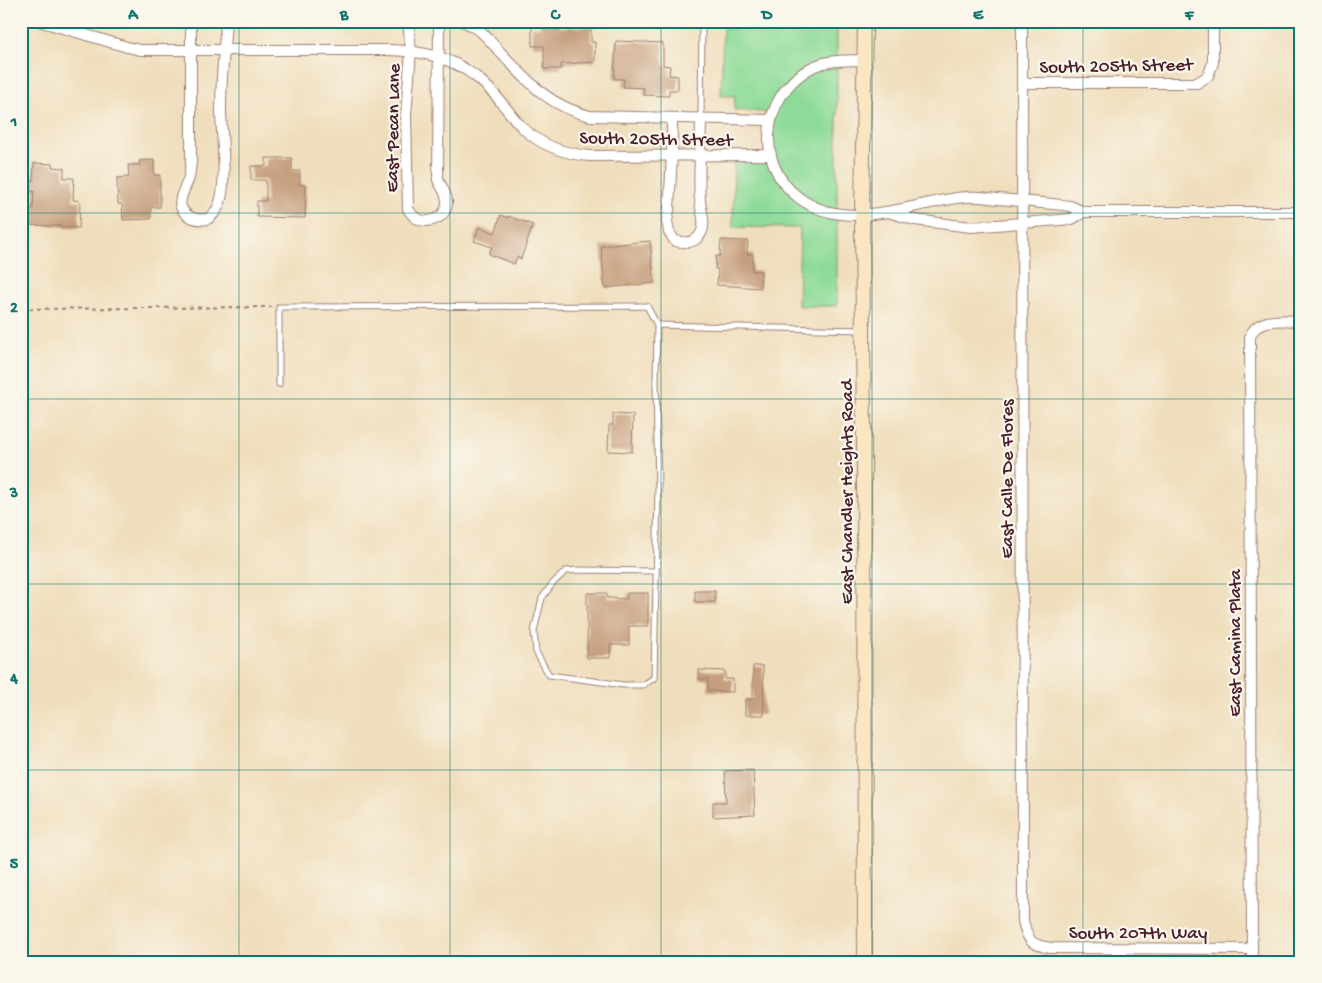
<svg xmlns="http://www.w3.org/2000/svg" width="1322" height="983" viewBox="0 0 1322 983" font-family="'Gochi Hand',sans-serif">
<rect width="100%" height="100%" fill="#fbf7ec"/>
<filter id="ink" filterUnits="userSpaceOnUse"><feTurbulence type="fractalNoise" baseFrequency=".02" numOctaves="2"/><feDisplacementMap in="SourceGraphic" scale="10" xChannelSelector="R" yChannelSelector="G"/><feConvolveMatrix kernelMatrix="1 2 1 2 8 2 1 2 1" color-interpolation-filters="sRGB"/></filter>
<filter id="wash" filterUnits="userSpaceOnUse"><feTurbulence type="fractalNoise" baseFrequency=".0096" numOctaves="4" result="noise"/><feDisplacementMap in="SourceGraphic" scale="20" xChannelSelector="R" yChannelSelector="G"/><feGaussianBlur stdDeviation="1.12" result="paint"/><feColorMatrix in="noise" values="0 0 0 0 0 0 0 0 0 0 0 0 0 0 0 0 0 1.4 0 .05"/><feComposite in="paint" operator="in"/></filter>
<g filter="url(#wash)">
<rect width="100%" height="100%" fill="#efdebc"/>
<polygon fill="#8edb99" stroke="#6c7d62" points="723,28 837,28 837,306 798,306 800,228 733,227 734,160 765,161 765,112 734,110 735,96 721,96"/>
<g id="blocks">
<g fill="#c69f7e">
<polygon points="540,21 559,21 559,27 591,27 591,42 595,42 595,62 561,64 561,69 544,69 544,46 532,46 532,27 540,27"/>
<polygon points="616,41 663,43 663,65 670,66 669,75 678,76 678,90 669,90 669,96 643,95 644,88 623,87 624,79 614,79"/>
<polygon points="266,158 292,158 292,171 300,171 300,185 306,185 305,218 257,217 257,201 266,201 266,180 251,180 251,166 266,166"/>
<polygon points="154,160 154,175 160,175 160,207 151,207 151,219 123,220 122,204 118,204 117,178 129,177 128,165 140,165 139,161"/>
<polygon points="34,163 53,164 52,167 64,168 64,178 74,178 73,200 80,201 79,228 61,227 61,226 22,225 22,209 33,209 34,191 30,191 30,181 33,181"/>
<polygon points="501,215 508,218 508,216 533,225 521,259 517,257 514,264 489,254 492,247 474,241 479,227 495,233"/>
<polygon points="721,240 748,241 747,254 753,254 752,271 761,271 760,288 717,285 718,269 715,269 716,256 720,256"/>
<polygon points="650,241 654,283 605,288 601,246"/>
<polygon points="613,414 633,415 632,452 608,451 609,425 613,425"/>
<rect x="695" y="591" width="20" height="11"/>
<polygon points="587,593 607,593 607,598 627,599 627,593 648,593 648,626 629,626 629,645 610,645 610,658 587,658"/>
<polygon points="753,666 763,666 764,715 745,715 745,699 753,699"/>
<polygon points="699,670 725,671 725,679 733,679 733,692 708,691 708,679 699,679"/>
<polygon points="753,770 755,815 713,817 713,802 726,802 725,771"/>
</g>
</g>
</g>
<g filter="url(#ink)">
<use href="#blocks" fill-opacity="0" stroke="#9c7e74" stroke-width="1"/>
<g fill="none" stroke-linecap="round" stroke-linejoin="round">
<defs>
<g id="lane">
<polyline points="701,118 702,21"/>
<polyline points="279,384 279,307 647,306 657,325"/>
<polyline points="656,571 580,570 566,571 553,583 542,598 534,631 536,652 549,675 624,685 643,685 654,678 658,490 656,383 657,325 862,330"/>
</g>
<g id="street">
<path d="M39,21L127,47L140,50H389C421,51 449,56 475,76C486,85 496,95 504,106C511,114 517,123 524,129C542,146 566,154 590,156L771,155"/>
<path d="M191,21V163C190,168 190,173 189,178C186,187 178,198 181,207C185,217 197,221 207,219C212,217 217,210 219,205C228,183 221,135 221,109C221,80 224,51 226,21"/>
<path d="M408,21L411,51L406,115L408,209C410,212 413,216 416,218C429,226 448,217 447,201C447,194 441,186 438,180L439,21"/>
<path d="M462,21C480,27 488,39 500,52C530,83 547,105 590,116L771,120"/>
<path d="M1022,21L1023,921C1028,941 1030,945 1051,948L1252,949"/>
<path d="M865,60C846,61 826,59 809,69C762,96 754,164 798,197C840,230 898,209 945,200C952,199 960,197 967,197C977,196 988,198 998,199C1022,201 1046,203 1070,206L1084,212H1301"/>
<polyline points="1022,83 1197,83 1208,76 1213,63 1213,21"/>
<path d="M672,118V155L669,210L667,221L669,232L675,241C684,243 694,244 700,235C707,225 701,212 700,201C698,174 701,146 701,118"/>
<polyline points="891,213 915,220 971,227 1072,219 1084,212"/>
<path d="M1252,962L1250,337C1257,316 1283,321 1301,321"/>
</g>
<polyline id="secondary" points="865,962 864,438 862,215 865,21"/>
</defs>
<use href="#lane" stroke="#9c7e74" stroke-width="7"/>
<use href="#street" stroke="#9c7e74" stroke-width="12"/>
<use href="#secondary" stroke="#9c7e74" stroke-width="16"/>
<polyline stroke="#9c7e74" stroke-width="2" stroke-dasharray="4 4" stroke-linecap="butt" points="21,309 271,307"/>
<use href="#lane" stroke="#fff" stroke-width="5"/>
<use href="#street" stroke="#fff" stroke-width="10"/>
<use href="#secondary" stroke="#fbe6c4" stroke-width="14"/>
</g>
</g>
<path fill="none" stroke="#0f766e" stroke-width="1" stroke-opacity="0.55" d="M239,21V962M450,21V962M661,21V962M872,21V962M1083,21V962M21,213H1301M21,399H1301M21,584H1301M21,770H1301"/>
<g text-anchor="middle" stroke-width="4.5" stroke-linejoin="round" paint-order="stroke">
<g font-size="19" fill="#4a1f2b" stroke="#fbf7ec">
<text transform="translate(1116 64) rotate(-1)" y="7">South 205th Street</text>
<text transform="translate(391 128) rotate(-89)" y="7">East Pecan Lane</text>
<text transform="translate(656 137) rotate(1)" y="7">South 205th Street</text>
<text transform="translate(1005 479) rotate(-90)" y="7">East Calle De Flores</text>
<text transform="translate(845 492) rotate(-90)" y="7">East Chandler Heights Road</text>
<text transform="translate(1233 643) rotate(-90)" y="7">East Camina Plata</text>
<text x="1138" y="938">South 207th Way</text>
</g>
</g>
<rect width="1322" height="983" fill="none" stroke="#fbf7ec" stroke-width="55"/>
<rect x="28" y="28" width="1266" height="928" fill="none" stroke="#0f766e" stroke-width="2"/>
<g font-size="16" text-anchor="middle" font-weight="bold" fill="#0f766e">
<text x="133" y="19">A</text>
<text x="344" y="19">B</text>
<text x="555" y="19">C</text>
<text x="767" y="19">D</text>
<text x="978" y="19">E</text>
<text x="1189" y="19">F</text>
<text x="14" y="126">1</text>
<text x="14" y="312">2</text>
<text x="14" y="497">3</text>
<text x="14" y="683">4</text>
<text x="14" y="868">5</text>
</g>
</svg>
